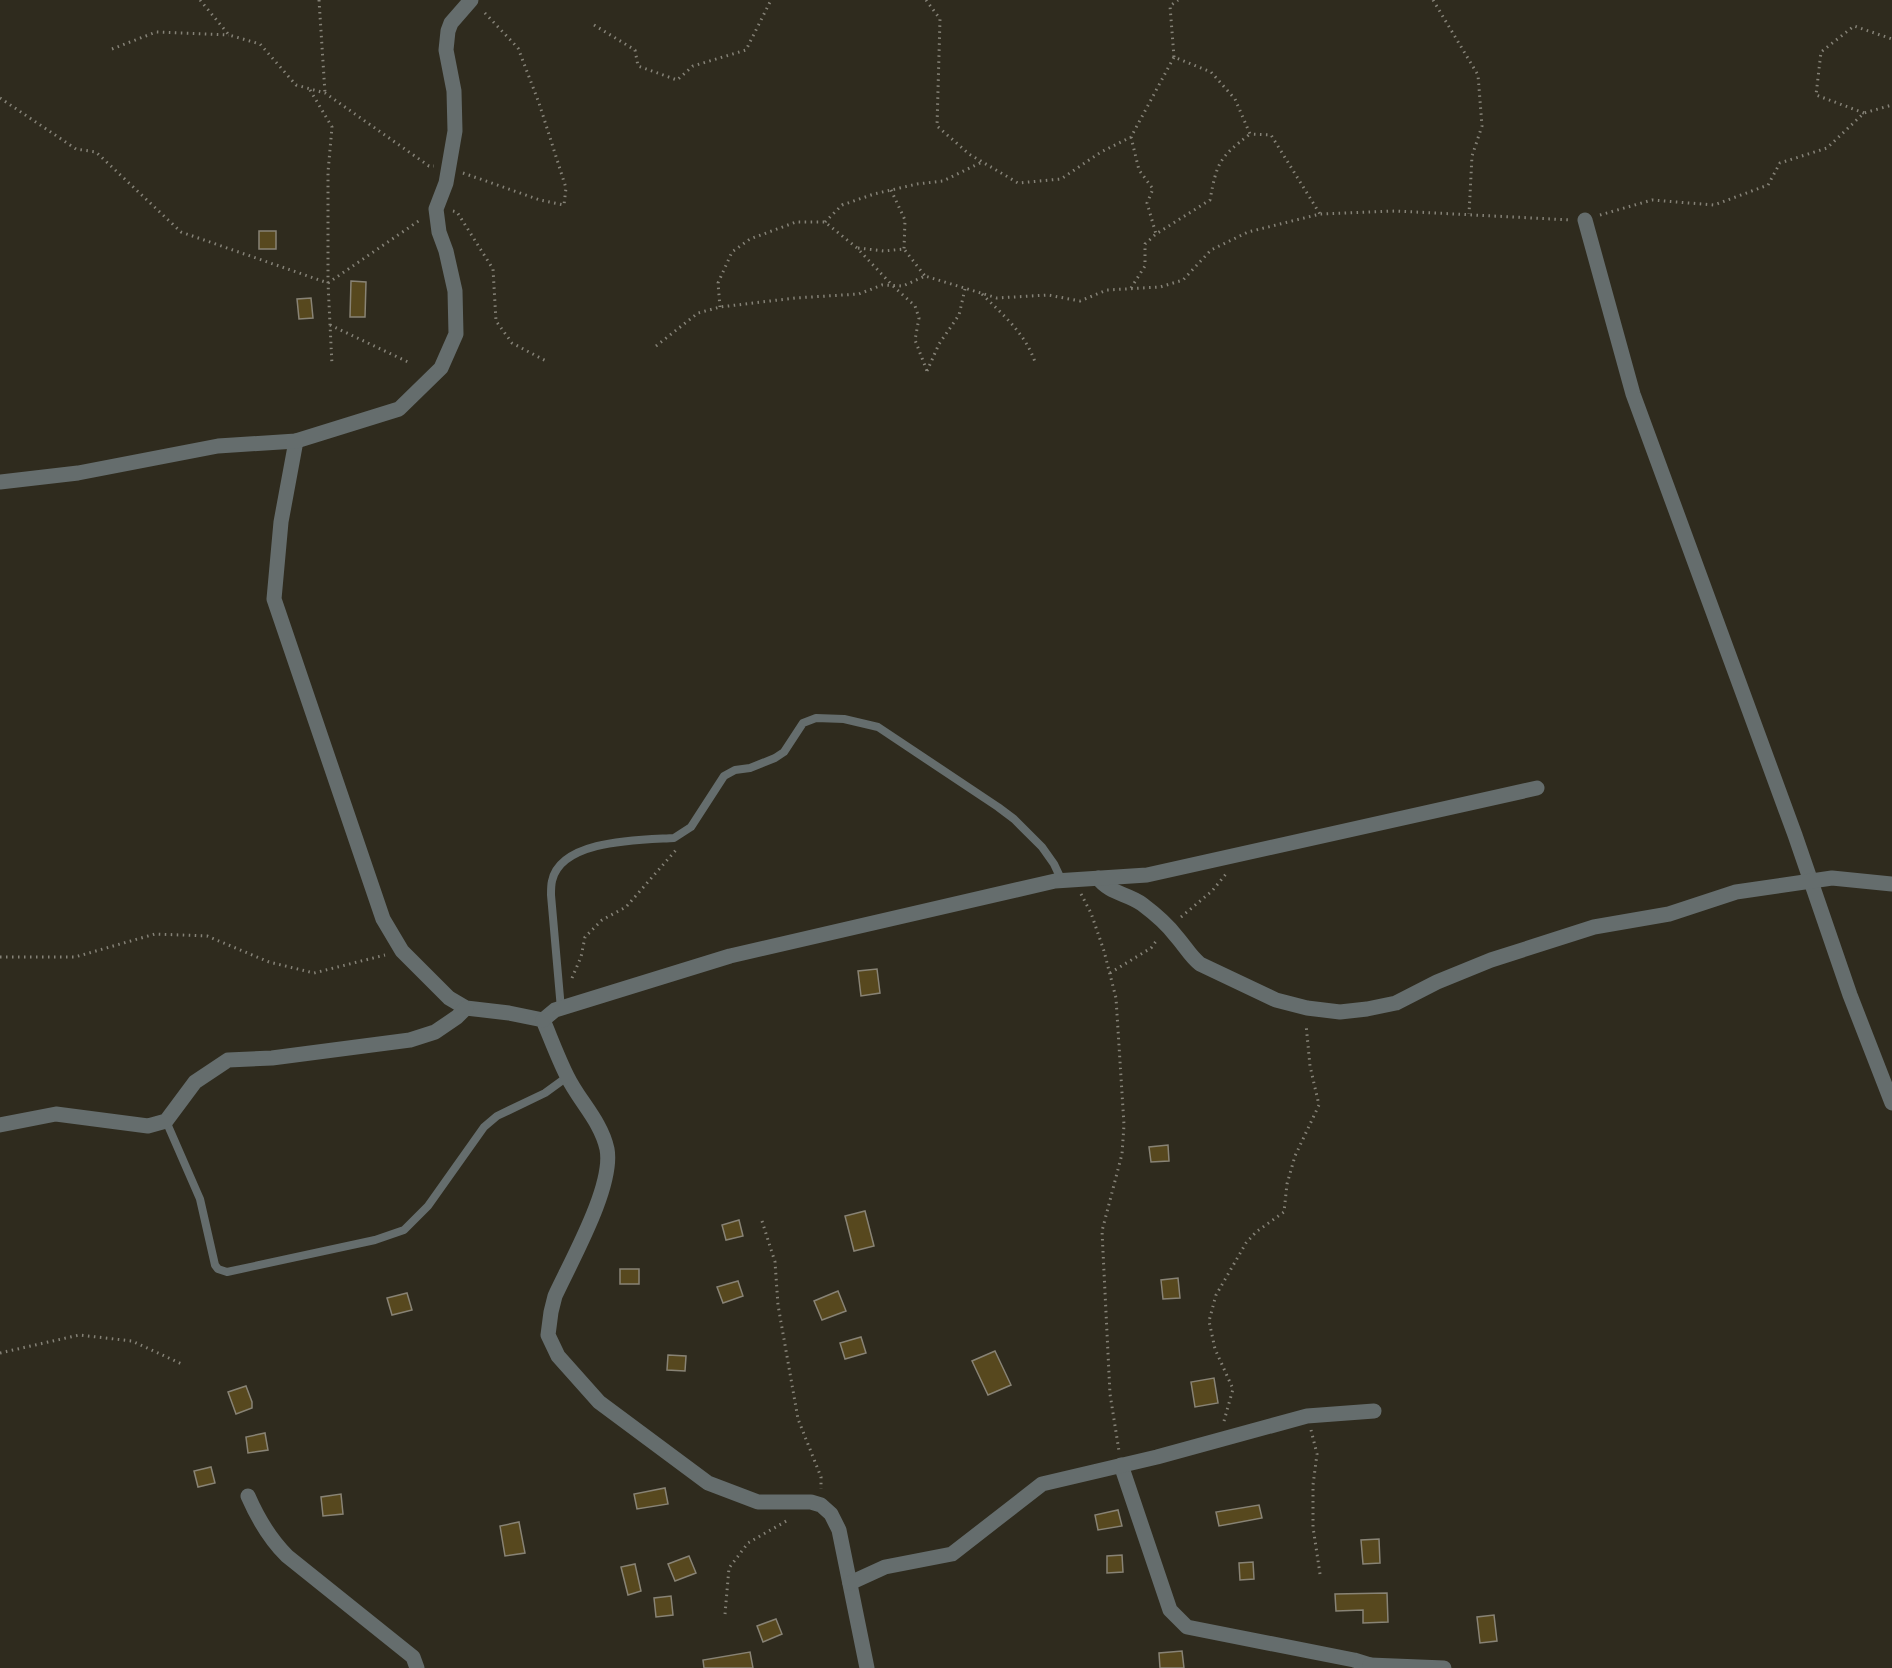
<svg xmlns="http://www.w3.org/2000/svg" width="1892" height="1668" viewBox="0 0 1892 1668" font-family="Cabin,sans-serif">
<rect width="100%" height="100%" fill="#2f2b1e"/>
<g fill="#57481e" stroke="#888375" stroke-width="1.5">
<rect x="259" y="231" width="17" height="18"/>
<polygon points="351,281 366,282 365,317 350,317"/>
<polygon points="311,298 313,318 299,319 297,299"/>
<polygon points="877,969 880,993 861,996 858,971"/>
<polygon points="1168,1145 1169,1161 1151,1162 1149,1147"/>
<polygon points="865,1211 874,1246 854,1251 845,1216"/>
<polygon points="739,1220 743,1236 726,1240 722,1225"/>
<rect x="620" y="1269" width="19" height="15"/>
<polygon points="1178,1278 1180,1298 1163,1299 1161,1280"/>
<polygon points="738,1281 743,1296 723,1303 717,1287"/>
<polygon points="838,1291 846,1311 822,1320 814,1301"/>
<polygon points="407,1293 412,1310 392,1315 387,1298"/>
<polygon points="861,1337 866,1353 845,1359 840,1343"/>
<polygon points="995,1351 1011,1385 988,1395 972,1361"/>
<polygon points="668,1355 686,1356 685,1371 667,1370"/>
<polygon points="1214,1378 1218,1403 1195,1407 1191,1382"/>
<polygon points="246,1386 252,1402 252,1408 236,1414 228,1392"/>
<polygon points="265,1433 268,1450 248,1453 246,1437"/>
<polygon points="211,1467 215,1483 198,1487 194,1471"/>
<polygon points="665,1488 668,1504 637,1509 634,1494"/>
<polygon points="341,1494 343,1514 323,1516 321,1497"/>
<polygon points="1259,1505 1262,1518 1219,1526 1216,1512"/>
<polygon points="1118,1510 1122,1526 1098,1530 1095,1515"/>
<polygon points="519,1522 525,1553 505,1556 500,1526"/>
<polygon points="1379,1539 1380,1563 1363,1564 1361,1540"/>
<polygon points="1122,1555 1123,1572 1107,1573 1107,1556"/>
<polygon points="689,1556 696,1573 675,1581 668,1564"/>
<polygon points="1253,1562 1254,1579 1240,1580 1239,1563"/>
<polygon points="635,1564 641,1591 628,1595 621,1567"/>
<polygon points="1387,1593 1388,1622 1363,1623 1363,1610 1336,1611 1335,1594"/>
<polygon points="671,1596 673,1615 656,1617 654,1598"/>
<polygon points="1494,1615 1497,1641 1480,1643 1477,1617"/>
<polygon points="776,1619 782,1634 763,1642 757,1626"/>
<polygon points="1182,1651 1184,1668 1160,1668 1159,1653"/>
<polygon points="750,1652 753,1668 704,1668 703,1660"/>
</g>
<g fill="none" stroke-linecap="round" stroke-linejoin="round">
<g stroke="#858277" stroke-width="3" stroke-dasharray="1.5 4.5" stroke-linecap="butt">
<polyline points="200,0 229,35 260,44 296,85 325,93 429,166 434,166"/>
<polyline points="319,0 325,93"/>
<polyline points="926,0 940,19 937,126 969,154 1018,183 1061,179 1101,152 1131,137 1174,57 1211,72 1235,99 1250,134 1271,135 1320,214"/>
<polyline points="1433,0 1478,75 1482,126 1472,156 1469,214"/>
<polyline points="594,25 635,50 638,66 677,80 693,66 746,50 771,0"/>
<polyline points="112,49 156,32 229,35"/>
<polyline points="1174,57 1170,6 1178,0"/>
<polyline points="310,90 332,127 328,172 328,283 332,365"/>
<polyline points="0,98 76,149 96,152 181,232 328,283"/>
<polyline points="1864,113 1816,95 1821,52 1854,26 1892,39"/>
<polyline points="1131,137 1139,170 1153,189 1147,203 1156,234"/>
<polyline points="463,173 540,200 564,205 566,188 539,103 518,48 482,10"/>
<polyline points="891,190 905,220 904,249"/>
<polyline points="453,211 457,212 493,269 496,321 512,343 548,362"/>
<polyline points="1600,215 1652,200 1714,205 1768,185 1780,163 1827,148 1864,113 1892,105"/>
<polyline points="825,222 842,205 874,194 917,184 943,181 982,162"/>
<polyline points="858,248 884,251 904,249 925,276"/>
<polyline points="328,283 420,220"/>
<path d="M1131,288L1145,266V244L1156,234L1210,200C1217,162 1219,158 1250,134"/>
<path d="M982,294C1003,315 1025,333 1035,362"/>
<polyline points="720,307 718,283 732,252 750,239 796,222 825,222 857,248 892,285 915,306 919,318 915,340 927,371"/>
<polyline points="330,325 408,362"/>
<polyline points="656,346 698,313 720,307 795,298 859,294 882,285 903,286 925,276 997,298 1048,295 1080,301 1107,290 1160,287 1183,280 1211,250 1248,232 1320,214 1396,211 1571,220"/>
<polyline points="927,371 939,344 959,315 965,289"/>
<polyline points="1081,894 1091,913 1104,951 1116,998 1124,1125 1122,1154 1102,1231 1110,1394 1119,1451"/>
<polyline points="1181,917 1212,891 1226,874"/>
<polyline points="0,957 75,957 155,934 207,936 269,962 314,973 385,955"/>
<polyline points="1110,973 1151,948 1157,940"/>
<polyline points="572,978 581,957 585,937 602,920 626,907 676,850"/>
<polyline points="762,1221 775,1262 778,1305 798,1419 821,1477 821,1489"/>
<polyline points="0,1353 79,1335 132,1341 184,1365"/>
<polyline points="1224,1421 1233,1389 1215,1349 1209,1321 1216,1295 1246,1243 1256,1232 1284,1212 1287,1184 1295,1156 1319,1105 1310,1066 1306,1024"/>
<polyline points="1311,1430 1317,1454 1313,1485 1313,1527 1320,1574"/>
<polyline points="725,1614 729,1568 748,1543 788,1520"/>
</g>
<g stroke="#656d6d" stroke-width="8">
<path d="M561,1009L551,895C551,891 551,885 552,881C561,839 641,840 674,838L691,827L724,776L735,770L750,768L775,758L784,752L803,723L816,718L844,719L878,727L998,807L1014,819L1042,847L1054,864L1062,881"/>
<polyline points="166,1121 200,1199 215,1265 218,1269 227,1272 375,1240 404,1230 428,1206 484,1127 497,1116 545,1093 567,1077"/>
</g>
<g stroke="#656d6d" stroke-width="15">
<polyline points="1585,220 1633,394 1795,835 1850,995 1892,1103"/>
<path d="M296,441L281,522L274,599L383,919L402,951L449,998L466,1008L509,1013L543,1020C551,1039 558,1058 567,1076C579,1101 601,1121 607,1149C614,1186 571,1261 555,1296L551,1312L548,1335L558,1356L599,1402L708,1483L758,1502H811L821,1505L831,1514L839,1530L867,1668"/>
<polyline points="0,482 78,473 218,446 296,441 399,409 441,368 456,334 455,291 446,251 439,232 436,209 446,183 455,131 454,91 446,50 448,31 451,23 471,0"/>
<path d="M1098,878C1110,894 1127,893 1142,904C1154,913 1167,924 1176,936C1185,946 1190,956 1200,964L1276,1000L1307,1008L1340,1012L1367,1009L1396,1003L1437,982L1491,960L1594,927L1669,914L1736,892L1832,878L1892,884"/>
<polyline points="543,1020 555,1010 730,956 1055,881 1147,875 1537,788"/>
<polyline points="0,1125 56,1114 148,1126 166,1121 195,1082 228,1060 272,1058 410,1040 435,1032 457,1017 466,1008"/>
<polyline points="1121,1465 1170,1610 1187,1627 1354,1660 1370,1665 1371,1668"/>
<path d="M248,1496C258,1519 269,1538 287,1556L413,1657L417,1668"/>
<polyline points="850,1583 885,1567 952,1554 1042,1484 1157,1457 1307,1416 1374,1411"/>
<polyline points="1370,1665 1444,1668"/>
</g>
</g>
</svg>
